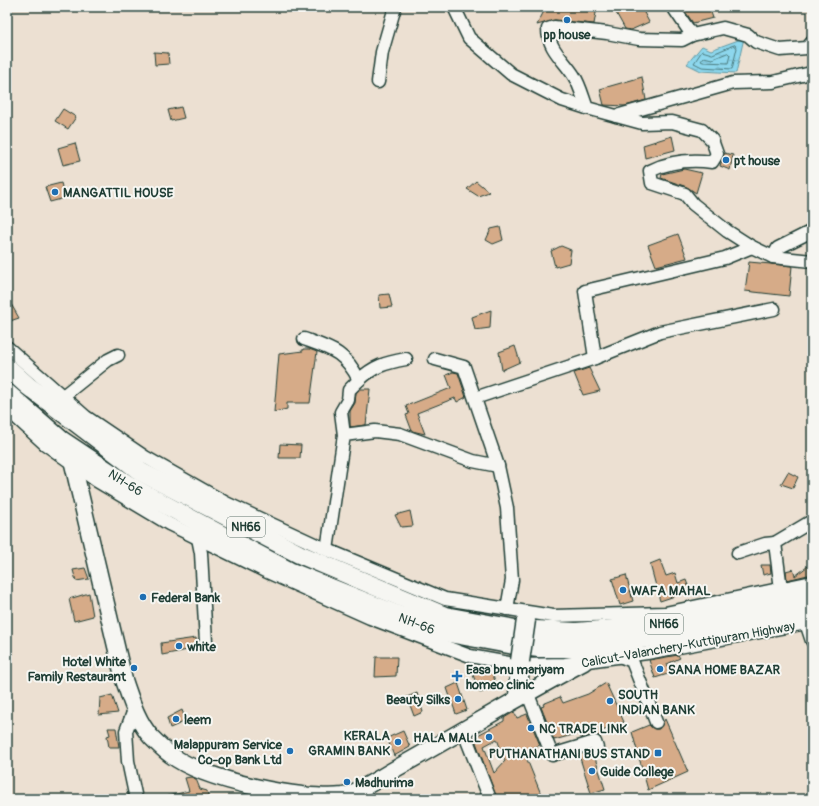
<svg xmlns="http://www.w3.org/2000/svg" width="819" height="806" viewBox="0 0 819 806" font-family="Pangolin,sans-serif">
<defs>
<pattern id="water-ripples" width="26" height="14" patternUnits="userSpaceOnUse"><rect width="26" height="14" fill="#8dd7ed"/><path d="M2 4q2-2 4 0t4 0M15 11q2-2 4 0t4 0" fill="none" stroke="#79b9cc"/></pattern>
</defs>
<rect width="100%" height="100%" fill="#ece0d2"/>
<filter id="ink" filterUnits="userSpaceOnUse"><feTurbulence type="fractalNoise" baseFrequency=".025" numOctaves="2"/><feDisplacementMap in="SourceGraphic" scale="8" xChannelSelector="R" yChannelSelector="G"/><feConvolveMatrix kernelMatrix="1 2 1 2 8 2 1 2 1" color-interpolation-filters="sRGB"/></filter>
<g filter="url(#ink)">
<polygon fill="url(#water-ripples)" stroke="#6199a3" points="744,38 736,73 701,71 687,64 702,46 711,50"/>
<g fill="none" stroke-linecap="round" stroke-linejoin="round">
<g stroke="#4b7b7e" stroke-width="1">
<polygon points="735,45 737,48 732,69 702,67 694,63 702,51 712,54"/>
<polygon points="728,53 730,55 728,63 703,62 701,61 704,57 712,59"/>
</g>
</g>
<g fill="#d6ab88" stroke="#1f3d34" fill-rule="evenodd">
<polygon points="546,7 597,7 594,24 555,20 537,25"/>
<polygon points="625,7 641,7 649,22 631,30 625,29 615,11"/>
<polygon points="682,7 709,7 713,18 693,23"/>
<polygon points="154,52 168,53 169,64 155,65"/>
<polygon points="642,77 646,100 625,106 604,105 600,89"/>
<polygon points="181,107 184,118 171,121 168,110"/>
<polygon points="63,109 76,117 68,129 55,121"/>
<polygon points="672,136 675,150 645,158 643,145"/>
<polygon points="75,143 80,161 63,165 58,148"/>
<polygon points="724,153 733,155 730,170 720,166"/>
<polygon points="684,169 702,173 696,193 687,187 661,178 662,174"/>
<polygon points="476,181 489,192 478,196 467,189"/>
<polygon points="61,183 65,198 50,202 45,187"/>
<polygon points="500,227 503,240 493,244 486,240 491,229"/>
<polygon points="678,234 687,258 656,266 648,245"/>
<polygon points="561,246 571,250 569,263 555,267 551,251"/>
<polygon points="749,262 792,266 789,296 745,291"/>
<polygon points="389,294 392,307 380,308 379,295"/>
<polygon points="7,297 19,318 7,322"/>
<polygon points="491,310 490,328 475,330 472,317"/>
<polygon points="515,346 520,362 502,370 499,352"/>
<polygon points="303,349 309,349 317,352 310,403 287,403 287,409 274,412 279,354 303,351"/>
<polygon points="589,368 600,391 583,395 574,373"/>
<polygon points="453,372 458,373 466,397 457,402 455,398 417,413 425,434 412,431 406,415 409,414 406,406 451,388 446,375"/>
<polygon points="360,389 370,389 366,425 350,427 350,411 355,403 356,393"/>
<polygon points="280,444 301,445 300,458 279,458"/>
<polygon points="788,472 798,477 793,488 781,484"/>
<polygon points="410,511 413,526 401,527 395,515"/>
<polygon points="660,560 666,576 675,573 678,583 686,580 690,591 660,601 650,564"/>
<polygon points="812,563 812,574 787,580 786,571 793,569 795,576"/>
<polygon points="761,565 770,565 771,573 763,575"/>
<polygon points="85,568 89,579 76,581 73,570"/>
<polygon points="626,575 633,601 620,605 612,579"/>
<polygon points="89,593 93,616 74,621 69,599"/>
<polygon points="196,638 198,648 162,655 161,643"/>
<polygon points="678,655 680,658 667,664 671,673 655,678 649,660"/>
<polygon points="376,657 397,657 396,676 375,677"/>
<polygon points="491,669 497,687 480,693 473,675"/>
<polygon points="458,683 467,710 456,714 447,688"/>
<polygon points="606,683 624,722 602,731 603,734 599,736 593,735 581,738 580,733 554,740 541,707 544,706 543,704 560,697 563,703 588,694"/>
<polygon points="417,693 423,712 414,716 407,697"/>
<polygon points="112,695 118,713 99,715 100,698"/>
<polygon points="182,710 186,721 170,728 167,718"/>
<path d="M514,712L517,718L527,714L540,745L524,752L543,799H497L474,737L504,721V718ZM497,739L505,761L494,773L484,746Z"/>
<polygon points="665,719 688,772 648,790 632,732 649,725 655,729 659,729"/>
<polygon points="108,728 116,728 119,747 109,747 107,736 110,735"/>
<polygon points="403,731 410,747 394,756 387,738"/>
<polygon points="590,751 594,755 605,789 591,793 579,755"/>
<polygon points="191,777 196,779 200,789 207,791 209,799 168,799 168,796 189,791 185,778"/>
</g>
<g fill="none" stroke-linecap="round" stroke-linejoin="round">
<defs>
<g id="minor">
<polyline points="454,7 469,38 511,74 562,100 587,108"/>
<polyline points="673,7 692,35"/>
<path d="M812,42L807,48L780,50L756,42L748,35L723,28L692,35L682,40L639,39L607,33L554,27L548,29C548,49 564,60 574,76C580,85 583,98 587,108L642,123L672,122L702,130L712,140L717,154L712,162C689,159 670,161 650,171L652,183L685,194L693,204L727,231L752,247L773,257L812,261"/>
<polyline points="378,82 382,52 395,7"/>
<polyline points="616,116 733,83 773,82 811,73"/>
<polyline points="773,257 778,248 812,231"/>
<path d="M304,339C332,349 345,352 359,380L349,390L348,400L341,412L344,435"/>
<polyline points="7,347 86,417 145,457 226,503 323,548 445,599 553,616 665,613 812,582"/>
<polyline points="595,358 585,291 725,258 752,247"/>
<polyline points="435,359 464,367 498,466 507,508 512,580 507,609"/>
<path d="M359,380C374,366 385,363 406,359"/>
<polyline points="63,396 108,360 118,355"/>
<polyline points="475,398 595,358 660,332 774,309"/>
<polyline points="7,409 45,444 97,481 169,524 265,571 370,618 470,656 520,665 565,664 647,653 812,622"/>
<polyline points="198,538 201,553 206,642"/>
<polyline points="327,550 344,435 375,431 400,434 473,461 498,466"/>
<polyline points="738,553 765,544 775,543"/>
<polyline points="781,589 775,543 812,521"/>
<polyline points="806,623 812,641"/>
<polyline points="622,657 632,661 656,722"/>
<polyline points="527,692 552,755 595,742 597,748"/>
<polyline points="134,710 126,731 128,761 136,799"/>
<polyline points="463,730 490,799"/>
</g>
<path id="major" d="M73,464L124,680C131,700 137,721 151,737C157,743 164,750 171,755C204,780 302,801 343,796C356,794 384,775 397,768C460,733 520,696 584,662"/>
<g id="highway">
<polyline points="7,367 28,386 141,472 299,554 445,616 515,629 576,632 651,626 812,595"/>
<polyline points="7,393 61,440 130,486 289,571 438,631 514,645 539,648 577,648 690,632 812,609"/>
<polyline points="518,697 520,661"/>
</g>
</defs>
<use href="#minor" stroke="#1f3d34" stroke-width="15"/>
<use href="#major" stroke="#1f3d34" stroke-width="19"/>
<use href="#highway" stroke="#1f3d34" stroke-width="21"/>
<use href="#minor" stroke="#f6f6f2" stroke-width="12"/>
<use href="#major" stroke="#f6f6f2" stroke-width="16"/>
<use href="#highway" stroke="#f6f6f2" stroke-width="18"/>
<defs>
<polyline id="highway-bridge" points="520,661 526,620"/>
</defs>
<use href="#highway-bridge" stroke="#1f3d34" stroke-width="21" stroke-linecap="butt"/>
<use href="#highway-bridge" stroke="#f6f6f2" stroke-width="18"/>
</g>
</g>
<g fill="#1f6fb2" stroke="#f6f6f2" stroke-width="1.5">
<circle cx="567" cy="20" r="4"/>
<circle cx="726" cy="160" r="4"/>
<circle cx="55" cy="192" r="4"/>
<circle cx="623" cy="590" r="4"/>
<circle cx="143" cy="597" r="4"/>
<circle cx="179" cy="646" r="4"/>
<circle cx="134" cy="668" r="4"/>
<circle cx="660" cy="669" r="4"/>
<path d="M455 670h4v4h4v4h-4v4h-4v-4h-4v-4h4z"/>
<circle cx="458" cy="699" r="4"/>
<circle cx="610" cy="701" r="4"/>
<circle cx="176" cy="719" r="4"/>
<circle cx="531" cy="728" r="4"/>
<circle cx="489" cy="737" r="4"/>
<circle cx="398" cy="742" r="4"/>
<circle cx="290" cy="751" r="4"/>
<rect x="654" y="749" width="8" height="8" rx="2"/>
<circle cx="592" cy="771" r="4"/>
<circle cx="347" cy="782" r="4"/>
</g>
<g text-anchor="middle" stroke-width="4" stroke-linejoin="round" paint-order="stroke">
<g fill="#f6f6f2" stroke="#60746d" stroke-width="1">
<rect x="227" y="517" width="38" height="20" rx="3"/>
<rect x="645" y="614" width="38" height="20" rx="3"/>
</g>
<g font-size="12" font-weight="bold" fill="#1f3d34">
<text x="246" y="531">NH66</text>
<text x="664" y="628">NH66</text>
</g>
<g font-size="13" font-weight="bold" fill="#1f3d34" stroke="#f6f6f2" text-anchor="start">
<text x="567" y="39" text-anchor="middle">pp house</text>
<text x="734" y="165">pt house</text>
<text x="63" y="197">MANGATTIL HOUSE</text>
<text x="631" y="595">WAFA MAHAL</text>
<text x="151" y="602">Federal Bank</text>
<text x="187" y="651">white</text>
<text x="126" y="666" text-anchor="end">Hotel White<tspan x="126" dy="15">Family Restaurant</tspan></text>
<text x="466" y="674">Easa bnu mariyam<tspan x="466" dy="15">homeo clinic</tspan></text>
<text x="668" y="674">SANA HOME BAZAR</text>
<text x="618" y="699">SOUTH<tspan x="618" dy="15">INDIAN BANK</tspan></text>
<text x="450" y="704" text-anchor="end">Beauty Silks</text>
<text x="184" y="724">leem</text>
<text x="539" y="733">NC TRADE LINK</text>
<text x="390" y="740" text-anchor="end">KERALA<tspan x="390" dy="15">GRAMIN BANK</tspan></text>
<text x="481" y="742" text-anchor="end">HALA MALL</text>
<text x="282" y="749" text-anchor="end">Malappuram Service<tspan x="282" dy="15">Co-op Bank Ltd</tspan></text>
<text x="650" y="758" text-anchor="end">PUTHANATHANI BUS STAND</text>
<text x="600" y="776">Guide College</text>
<text x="355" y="787">Madhurima</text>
</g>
<g font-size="13" fill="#1f3d34" stroke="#f6f6f2">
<text transform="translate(126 482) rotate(32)" y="5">NH-66</text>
<text transform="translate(417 623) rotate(21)" y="5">NH-66</text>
<text transform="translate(688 644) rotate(-10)" y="5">Calicut-Valanchery-Kuttipuram Highway</text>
</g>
</g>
<rect width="819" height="806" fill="none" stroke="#f6f6f2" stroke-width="24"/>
<rect x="12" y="12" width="795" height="782" fill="none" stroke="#1f3d34" stroke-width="1.5" filter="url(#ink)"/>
</svg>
